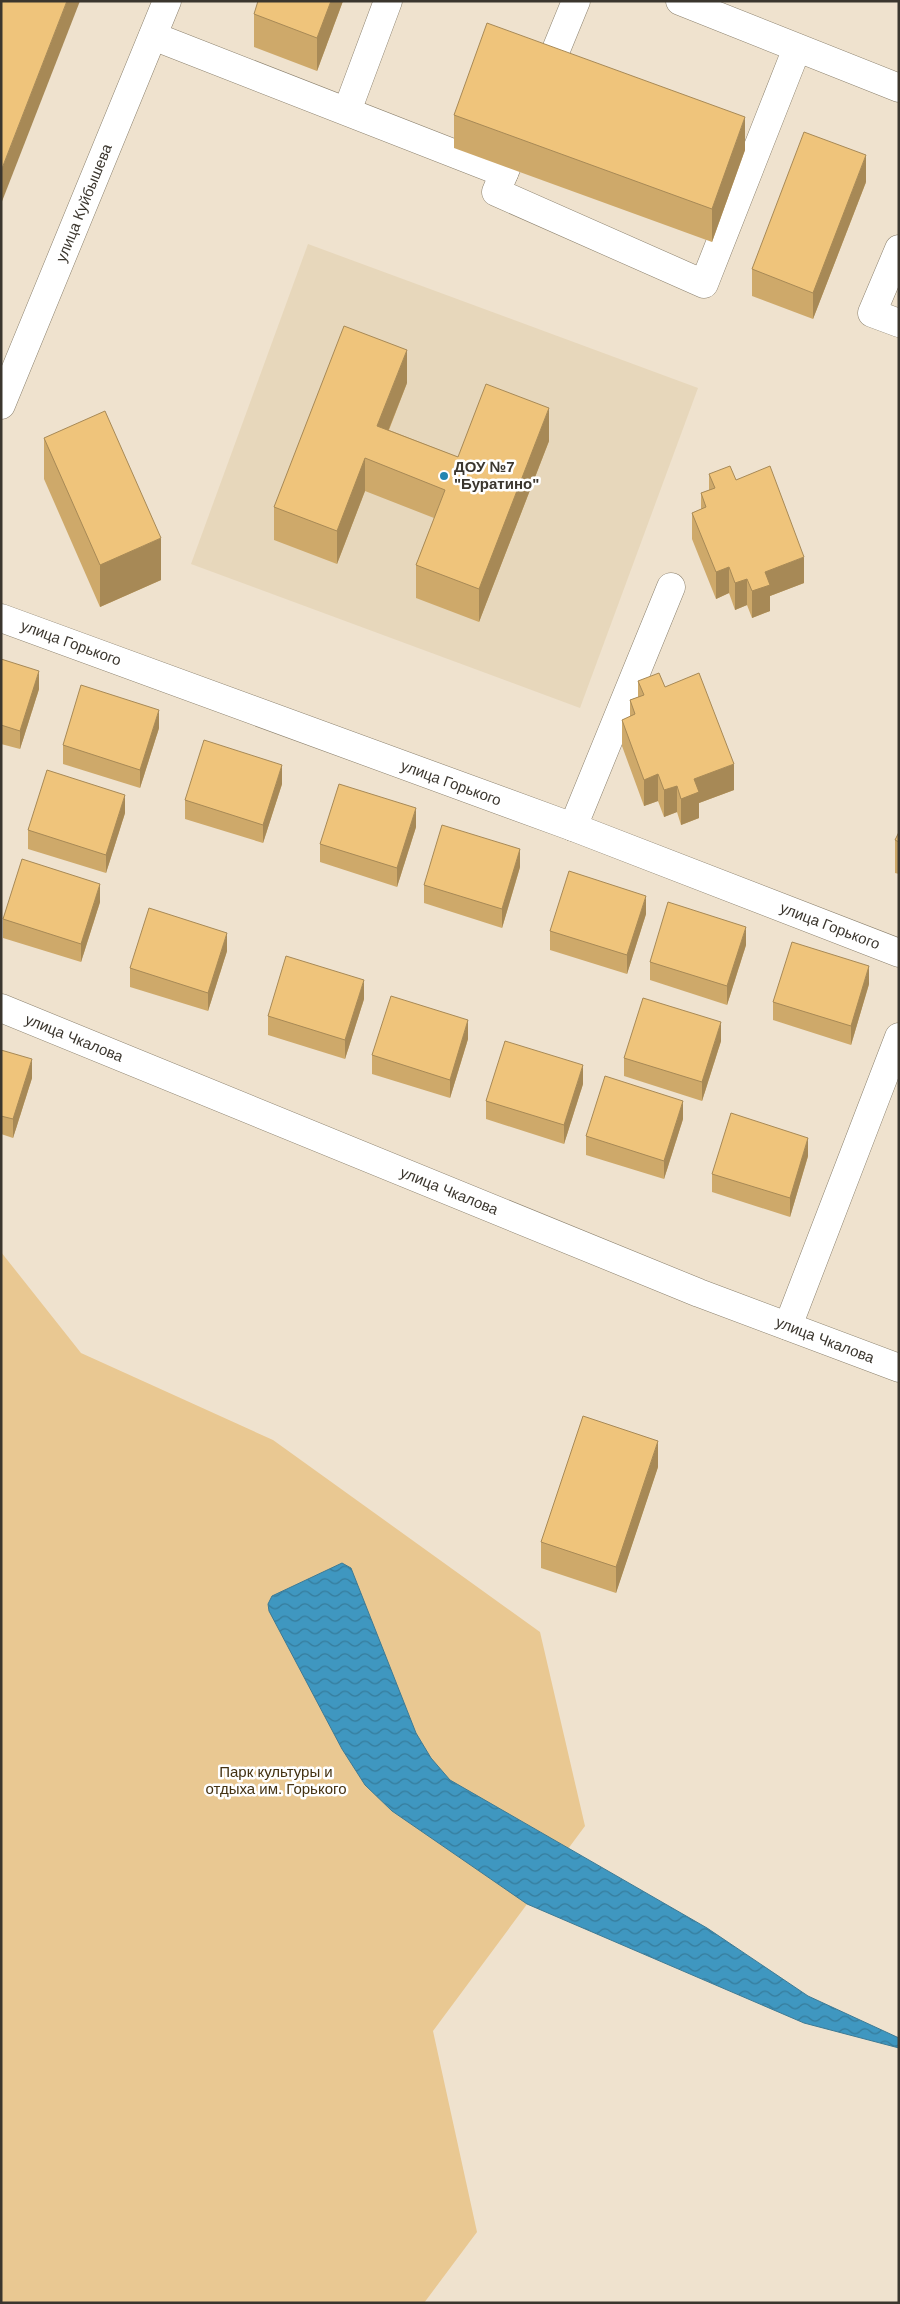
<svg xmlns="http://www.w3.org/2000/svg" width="900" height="2304" viewBox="0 0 900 2304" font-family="Arial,sans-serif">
<defs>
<pattern id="water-waves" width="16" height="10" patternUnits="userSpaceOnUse" patternTransform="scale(1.25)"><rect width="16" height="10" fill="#3f97c0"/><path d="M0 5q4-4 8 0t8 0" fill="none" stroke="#367c9c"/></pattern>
</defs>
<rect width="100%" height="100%" fill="#efe2ce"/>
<polygon fill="#e7d7bb" points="308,244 698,388 580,708 191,564"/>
<polygon fill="#e9c892" points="1,1252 81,1353 273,1440 540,1632 585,1826 433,2031 477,2232 424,2303 1,2303"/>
<polygon fill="url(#water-waves)" stroke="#3e7a94" points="342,1563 351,1568 416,1733 431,1758 450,1780 707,1928 808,1996 899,2038 899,2048 804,2023 527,1904 392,1811 365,1785 342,1749 269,1611 268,1604 272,1596"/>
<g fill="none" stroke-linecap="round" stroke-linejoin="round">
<defs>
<g id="minor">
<polyline points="680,1 899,88"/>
<polyline points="153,36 504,173"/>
<polyline points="542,84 576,1"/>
<polyline points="347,111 388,1"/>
<polyline points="521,133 496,192 704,284 797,48"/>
<polyline points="899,249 872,313 899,323"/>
<polyline points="1,405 167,1"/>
<polyline points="1,618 573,827 899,953"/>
<polyline points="573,827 671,587"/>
<polyline points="1,1008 699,1293 899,1368"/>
<polyline points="788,1326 899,1037"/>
</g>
</defs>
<use href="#minor" stroke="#8b806d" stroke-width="29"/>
<use href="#minor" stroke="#fff" stroke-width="28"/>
</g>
<g fill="#cea96a">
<polygon points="343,1 317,71 254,47 254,14"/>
<polygon points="454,115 745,150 712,242 454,148"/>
<polygon points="866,182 813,319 752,296 752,269"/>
<polygon points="407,383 389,430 458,457 549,441 479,622 416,598 416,565 434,518 365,491 337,564 274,540 274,507"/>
<polygon points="44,438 161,580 100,607 44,479"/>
<polygon points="709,474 736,480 804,583 770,596 770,611 752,618 747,605 735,610 729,593 716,599 692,539 692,513 701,509 701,493 709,490"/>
<polygon points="1,659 39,689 20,749 1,744"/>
<polygon points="638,681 665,687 734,790 699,803 699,818 681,825 677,812 664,817 658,801 644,806 622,746 622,720 630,717 630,700 638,697"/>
<polygon points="159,728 140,788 63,764 63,745"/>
<polygon points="282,784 263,843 185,819 185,800"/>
<polygon points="125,813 106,873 28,849 28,830"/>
<polygon points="416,827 397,887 320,862 320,844"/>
<polygon points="899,832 899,874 895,873 895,840"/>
<polygon points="520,867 502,928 424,903 424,885"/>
<polygon points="100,902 81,962 3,938 3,919"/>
<polygon points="646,914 627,974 550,950 550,931"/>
<polygon points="746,945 727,1005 650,980 650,962"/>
<polygon points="227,951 208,1011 130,987 130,968"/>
<polygon points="869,984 851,1045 773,1020 773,1002"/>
<polygon points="364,999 345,1059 268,1035 268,1016"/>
<polygon points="468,1039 450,1098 372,1074 372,1055"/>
<polygon points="721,1041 702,1101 624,1076 624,1058"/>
<polygon points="1,1050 32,1078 13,1138 1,1134"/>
<polygon points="583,1084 564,1144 486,1119 486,1101"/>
<polygon points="683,1119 664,1179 586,1155 586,1136"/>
<polygon points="808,1156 790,1217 712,1192 712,1174"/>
<polygon points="658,1467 616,1593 541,1568 541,1542"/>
</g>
<g fill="#a78956">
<polygon points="67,1 80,1 1,204 1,171"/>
<polygon points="331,1 343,1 317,71 317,38"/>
<polygon points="745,117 745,150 712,242 712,209"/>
<polygon points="866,155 866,182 813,319 813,293"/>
<polygon points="407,350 407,383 377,459 377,426"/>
<polygon points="549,408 549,441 479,622 479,589"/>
<polygon points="365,458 365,491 337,564 337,531"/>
<polygon points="161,538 161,580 100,607 100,565"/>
<polygon points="804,557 804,583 770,596 770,611 752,618 752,591 765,572"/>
<polygon points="729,567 729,593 716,599 716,572"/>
<polygon points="747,579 747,605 735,610 735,583"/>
<polygon points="39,671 39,689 20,749 20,731"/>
<polygon points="159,710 159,728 140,788 140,770"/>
<polygon points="734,764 734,790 699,803 699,818 681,825 681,799 694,779"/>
<polygon points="282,765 282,784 263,843 263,825"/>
<polygon points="658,774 658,801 644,806 644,780"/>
<polygon points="677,786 677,812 664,817 664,790"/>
<polygon points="125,795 125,813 106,873 106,855"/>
<polygon points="416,808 416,827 397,887 397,868"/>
<polygon points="520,849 520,867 502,928 502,909"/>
<polygon points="100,884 100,902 81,962 81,944"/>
<polygon points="646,896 646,914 627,974 627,955"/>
<polygon points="746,927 746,945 727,1005 727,986"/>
<polygon points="227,933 227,951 208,1011 208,993"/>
<polygon points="869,966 869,984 851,1045 851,1026"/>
<polygon points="364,980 364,999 345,1059 345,1040"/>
<polygon points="468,1020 468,1039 450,1098 450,1080"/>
<polygon points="721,1022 721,1041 702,1101 702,1082"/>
<polygon points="32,1059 32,1078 13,1138 13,1119"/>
<polygon points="583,1065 583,1084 564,1144 564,1125"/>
<polygon points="683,1101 683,1119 664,1179 664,1161"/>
<polygon points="808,1138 808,1156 790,1217 790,1198"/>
<polygon points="658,1441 658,1467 616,1593 616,1567"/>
</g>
<g fill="#efc47b" stroke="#a78956">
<polygon points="1,1 67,1 1,171"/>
<polygon points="258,1 331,1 317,38 254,14"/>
<polygon points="487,23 745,117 712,209 454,115"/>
<polygon points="804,132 866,155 813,293 752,269"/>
<polygon points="344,326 407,350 377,426 458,457 486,384 549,408 479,589 416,565 445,490 365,458 337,531 274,507"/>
<polygon points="105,411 161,538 100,565 44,438"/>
<polygon points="730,466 736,480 770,466 804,557 765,572 770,585 752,591 747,579 735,583 729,567 716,572 692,513 706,507 701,493 715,488 709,474"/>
<polygon points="1,659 39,671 20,731 1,725"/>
<polygon points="659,673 665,687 699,673 734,764 694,779 699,792 681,799 677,786 664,790 658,774 644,780 622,720 635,714 630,700 644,695 638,681"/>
<polygon points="81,685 159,710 140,770 63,745"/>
<polygon points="204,740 282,765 263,825 185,800"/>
<polygon points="47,770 125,795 106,855 28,830"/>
<polygon points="339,784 416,808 397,868 320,844"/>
<polygon points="442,825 520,849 502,909 424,885"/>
<polygon points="899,832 899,842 895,840"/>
<polygon points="22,859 100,884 81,944 3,919"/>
<polygon points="569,871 646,896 627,955 550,931"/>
<polygon points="668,902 746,927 727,986 650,962"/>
<polygon points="149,908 227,933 208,993 130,968"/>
<polygon points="792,942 869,966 851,1026 773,1002"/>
<polygon points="286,956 364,980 345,1040 268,1016"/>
<polygon points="391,996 468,1020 450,1080 372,1055"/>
<polygon points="643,998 721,1022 702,1082 624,1058"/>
<polygon points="505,1041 583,1065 564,1125 486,1101"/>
<polygon points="1,1050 32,1059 13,1119 1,1116"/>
<polygon points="605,1076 683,1101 664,1161 586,1136"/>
<polygon points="731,1113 808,1138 790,1198 712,1174"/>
<polygon points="583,1416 658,1441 616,1567 541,1542"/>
</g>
<circle fill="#2386b1" stroke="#fff" stroke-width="2" cx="444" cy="476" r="5"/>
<g text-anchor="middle" stroke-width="5" stroke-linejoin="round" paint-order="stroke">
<g font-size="15" fill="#3b362e" stroke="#fff">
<text transform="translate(84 203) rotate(-68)" y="5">улица Куйбышева</text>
<text transform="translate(71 643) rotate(20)" y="5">улица Горького</text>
<text transform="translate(451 783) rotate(20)" y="5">улица Горького</text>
<text transform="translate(830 926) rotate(21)" y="5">улица Горького</text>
<text transform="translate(74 1038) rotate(22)" y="5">улица Чкалова</text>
<text transform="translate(449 1191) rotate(22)" y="5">улица Чкалова</text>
<text transform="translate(825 1340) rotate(21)" y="5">улица Чкалова</text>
</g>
<g font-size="15" font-weight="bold" fill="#3b362e" stroke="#fff" text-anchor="start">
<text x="454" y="472">ДОУ №7<tspan x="454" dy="17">"Буратино"</tspan></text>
</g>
<g font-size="15" fill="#443212" stroke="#fff">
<text x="276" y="1777">Парк культуры и<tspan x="276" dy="17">отдыха им. Горького</tspan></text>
</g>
</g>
<rect width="900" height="2304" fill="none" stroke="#3b362e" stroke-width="5"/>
</svg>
